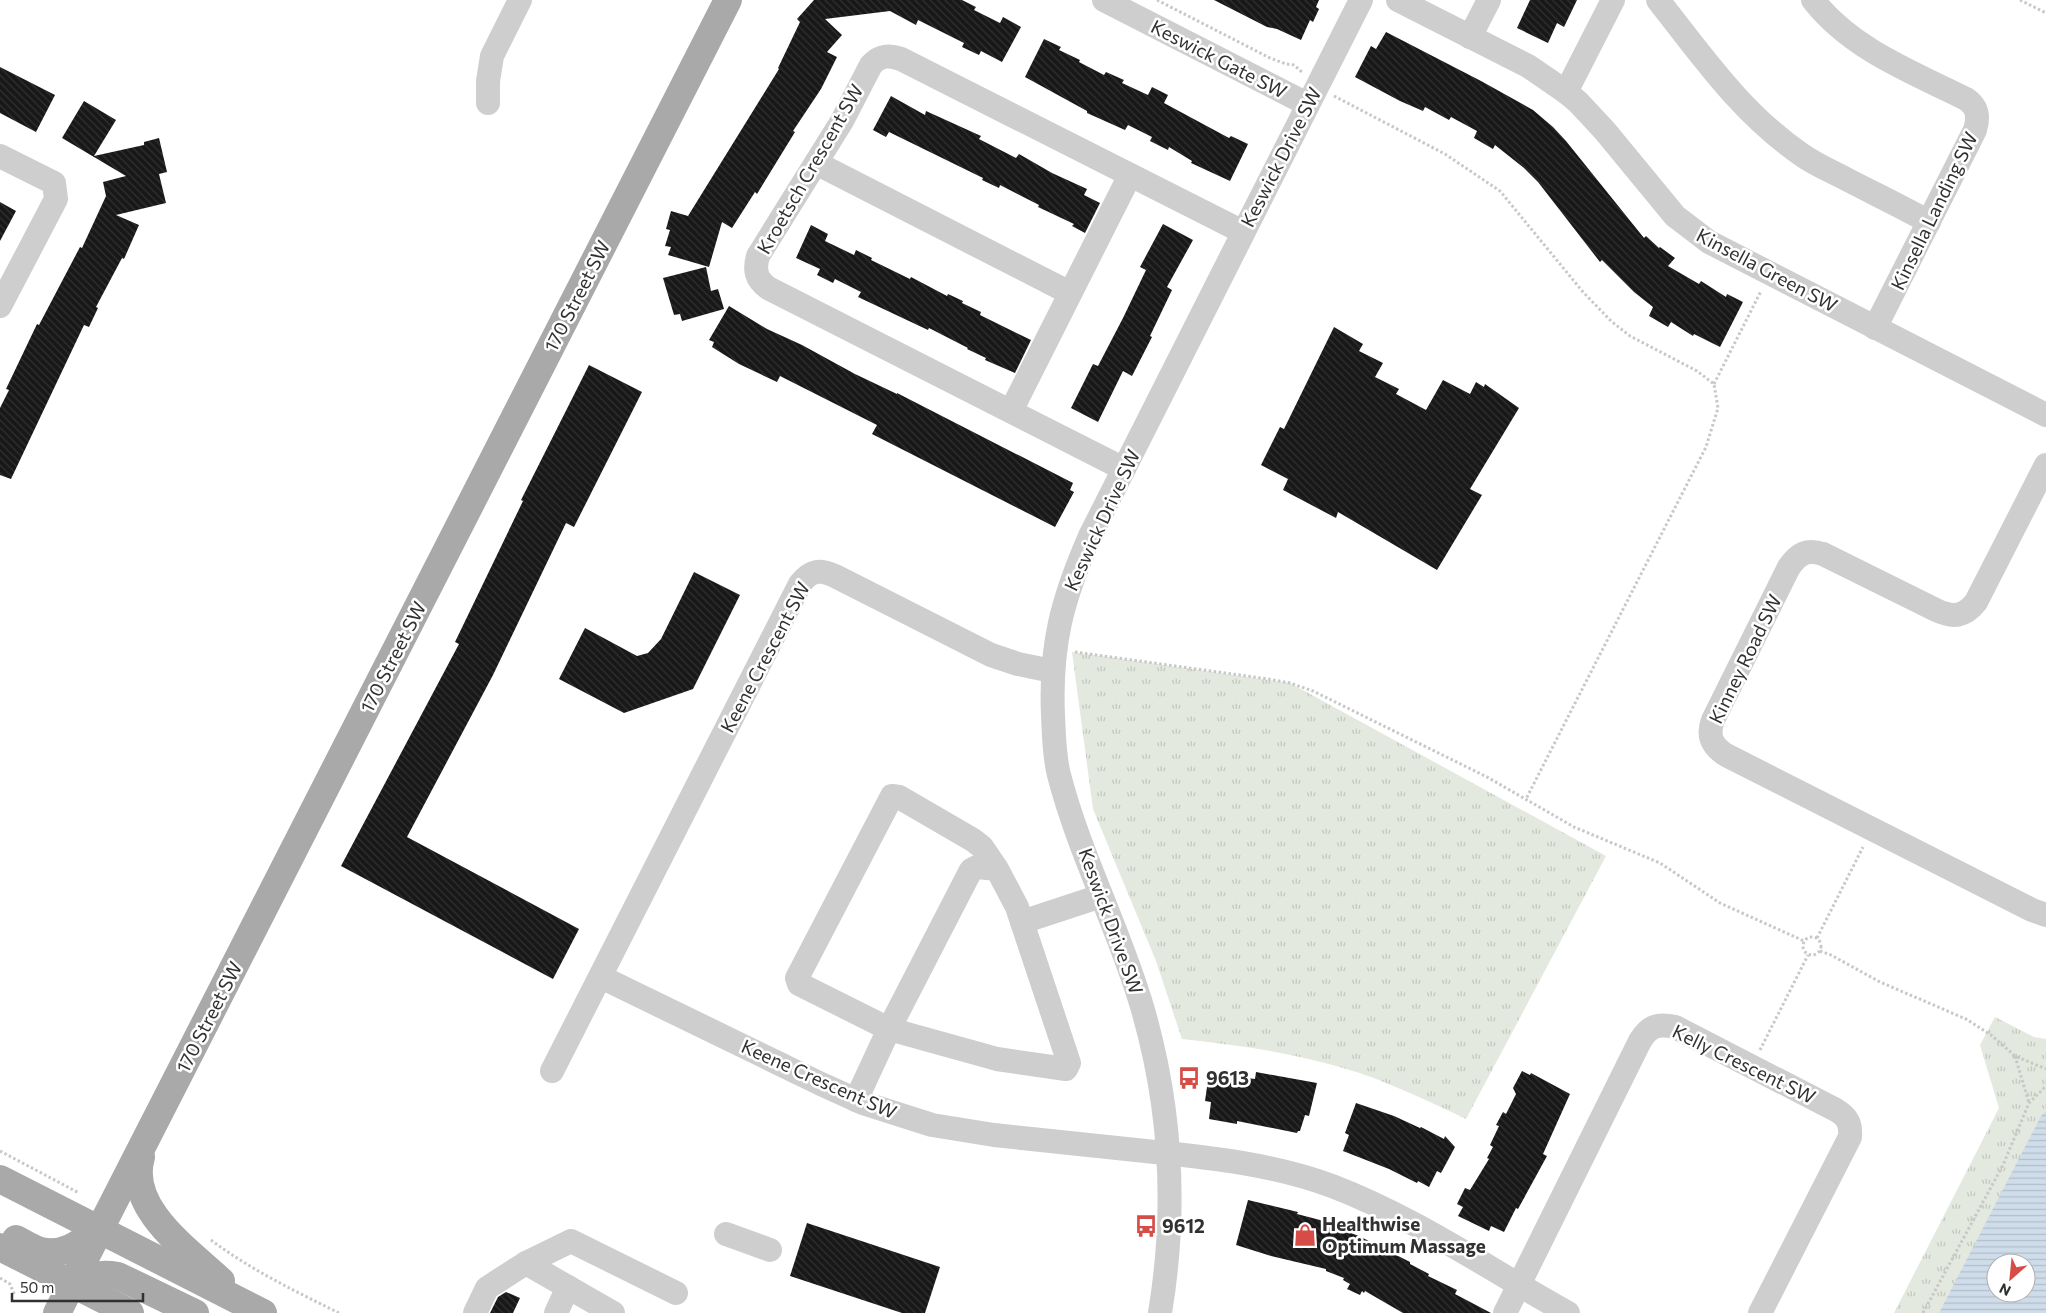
<svg xmlns="http://www.w3.org/2000/svg" width="2046" height="1313" viewBox="0 0 2046 1313" font-family="Commissioner,sans-serif">
<defs>
<pattern id="grass-tufts" width="24" height="20" patternUnits="userSpaceOnUse" patternTransform="scale(1.25)"><rect width="24" height="20" fill="#e3e9de"/><path d="M3 7l-1-3M5 7V3M7 7l1-3M15 17l-1-3M17 17v-4M19 17l1-3" fill="none" stroke="#c3c8bf"/></pattern>
<pattern id="water-rules" width="6" height="5" patternUnits="userSpaceOnUse" patternTransform="scale(1.25)"><rect width="6" height="5" fill="#cfddea"/><path d="M0 2.5h6" fill="none" stroke="#b2bec9"/></pattern>
<pattern id="building-back-hatch" width="6" height="6" patternUnits="userSpaceOnUse" patternTransform="scale(1.25)"><rect width="6" height="6" fill="#181818"/><path d="M-1 5l2 2M0 0l6 6M5-1l2 2" fill="none" stroke="#313131"/></pattern>
</defs>
<rect width="100%" height="100%" fill="#fff"/>
<g fill="url(#grass-tufts)" fill-rule="evenodd">
<path d="M1072,652L1290,683L1606,856L1466,1119C1426,1100 1385,1080 1343,1068C1290,1052 1236,1045 1182,1039L1156,961L1093,809Z"/>
<path d="M1995,1017L2034,1037L2046,1039V1313H1894L1999,1108L1980,1045ZM1996,1263H2026V1293H1996Z"/>
</g>
<path fill="url(#water-rules)" fill-rule="evenodd" d="M2046,1111V1313H1939L2041,1116ZM1996,1263H2026V1293H1996Z"/>
<g fill="url(#building-back-hatch)">
<polygon points="814,0 962,0 976,7 974,10 1000,23 1003,17 1021,27 1002,62 981,51 979,55 962,47 964,43 918,20 916,25 890,11 825,19 842,35 827,52 837,57 821,89 793,131 795,132 757,194 755,192 732,228 722,222 709,267 668,255 671,247 665,246 670,230 666,229 671,211 688,216 779,69 778,68 800,22 797,19"/>
<polygon points="1214,0 1319,0 1316,7 1319,9 1313,22 1310,20 1301,40 1277,29 1267,27"/>
<polygon points="1530,0 1577,0 1564,27 1557,23 1548,43 1517,28"/>
<polygon points="1386,32 1481,81 1533,110 1553,127 1566,141 1644,238 1646,236 1659,248 1660,247 1675,258 1668,266 1699,284 1701,281 1726,297 1727,294 1743,302 1720,347 1694,334 1693,336 1671,322 1668,327 1649,316 1653,307 1634,292 1602,260 1600,262 1538,182 1524,168 1495,145 1493,149 1474,138 1477,131 1451,117 1449,120 1425,107 1423,111 1400,101 1355,77 1371,46 1376,49"/>
<polygon points="1044,39 1061,47 1059,50 1080,60 1079,62 1104,75 1106,72 1124,80 1122,83 1148,95 1152,87 1168,95 1164,103 1229,138 1231,136 1248,144 1230,181 1191,163 1192,161 1169,147 1168,150 1150,141 1152,137 1128,125 1125,130 1087,113 1087,111 1025,77"/>
<polygon points="0,67 55,95 36,132 0,113"/>
<polygon points="891,96 925,115 926,111 981,136 979,139 1016,158 1019,154 1052,173 1087,189 1084,195 1100,203 1085,233 1072,226 1074,224 1038,207 1039,205 1000,185 999,188 982,180 983,178 889,132 886,137 873,130"/>
<polygon points="84,101 116,120 94,156 144,145 144,142 159,138 167,172 159,174 166,203 116,215 139,225 124,259 122,258 96,307 98,308 89,327 84,325 11,479 0,475 0,408 9,390 6,389 37,324 39,325 80,247 82,248 106,196 103,182 126,176 62,138"/>
<polygon points="0,202 16,211 0,241"/>
<polygon points="1163,224 1193,240 1167,287 1172,290 1150,336 1152,337 1132,376 1123,371 1098,422 1071,408 1093,364 1098,366 1123,318 1146,270 1140,267"/>
<polygon points="811,225 828,234 825,241 854,255 856,250 872,258 871,260 910,279 911,277 947,296 948,294 963,301 962,303 981,312 980,315 1031,340 1015,373 985,360 986,358 967,349 968,348 929,328 928,330 858,297 861,292 835,279 833,283 817,275 820,269 796,258"/>
<polygon points="706,267 711,291 718,289 724,309 682,321 680,314 674,315 663,278"/>
<polygon points="729,306 767,329 802,345 855,374 897,394 897,393 1073,483 1070,490 1074,492 1055,527 872,434 877,425 780,376 777,382 739,364 712,347 714,342 709,340"/>
<polygon points="1334,327 1363,344 1359,351 1383,363 1375,377 1399,389 1396,394 1426,410 1443,380 1470,394 1476,382 1484,387 1485,384 1519,408 1470,489 1482,495 1437,570 1338,512 1336,518 1283,490 1288,479 1261,465 1280,427 1284,429"/>
<polygon points="589,365 642,392 574,527 566,523 493,675 407,837 579,929 553,979 341,866 459,644 455,642 523,501 521,500"/>
<polygon points="694,572 740,595 693,689 624,713 559,679 585,628 637,656 648,653 661,639"/>
<polygon points="1522,1071 1530,1075 1531,1073 1570,1094 1543,1154 1547,1156 1518,1209 1516,1208 1504,1232 1491,1226 1489,1231 1458,1216 1463,1207 1457,1204 1465,1188 1470,1190 1489,1159 1487,1158 1493,1147 1490,1145 1499,1126 1496,1125 1503,1112 1506,1114 1516,1094 1513,1088"/>
<polygon points="1256,1072 1317,1083 1309,1116 1305,1115 1300,1131 1298,1131 1297,1133 1237,1121 1237,1124 1209,1119 1211,1102 1205,1101 1209,1073 1255,1079"/>
<polygon points="1356,1103 1394,1116 1420,1128 1421,1127 1444,1139 1445,1136 1455,1147 1441,1173 1437,1171 1429,1187 1418,1181 1417,1183 1389,1169 1343,1151 1349,1135 1345,1133"/>
<polygon points="1248,1200 1298,1212 1297,1214 1320,1220 1361,1237 1410,1262 1410,1264 1429,1274 1428,1276 1457,1290 1455,1294 1491,1313 1403,1313 1365,1291 1364,1293 1362,1291 1360,1295 1347,1289 1350,1284 1343,1280 1344,1278 1326,1271 1326,1269 1271,1256 1236,1245"/>
<polygon points="807,1223 940,1267 925,1313 902,1313 790,1276"/>
<polygon points="506,1292 520,1298 513,1313 490,1313 498,1297"/>
</g>
<g fill="none" stroke-linecap="round" stroke-linejoin="round">
<g stroke="#c8c8c8" stroke-width="3" stroke-dasharray="2.5 2.5" stroke-linecap="butt">
<polyline points="1157,0 1270,58 1286,64 1294,65 1303,73"/>
<polyline points="2020,0 2046,13"/>
<polyline points="1334,96 1445,154 1500,191 1583,292 1611,321 1630,336 1697,371 1714,384 1718,408 1706,447 1526,799"/>
<polyline points="1714,384 1761,291"/>
<polyline points="1075,652 1268,679 1290,683 1313,691 1487,777 1574,827 1660,863 1720,903 1804,941"/>
<circle cx="1812" cy="946" r="9"/>
<polyline points="1817,938 1863,847"/>
<polyline points="1820,951 1831,955 1880,982 1966,1019 1991,1035 2015,1056 2046,1069"/>
<polyline points="1760,1050 1808,955"/>
<polyline points="2015,1056 2029,1103"/>
<polyline points="0,1151 79,1193"/>
<path d="M211,1240C251,1270 295,1291 339,1313"/>
<polyline points="0,1278 10,1284 15,1296"/>
<polyline points="1923,1313 2003,1165 2029,1103 2046,1086"/>
</g>
<g stroke="#cecece" stroke-width="24">
<polyline points="1104,0 1307,104"/>
<polyline points="1398,0 1528,66 1566,92 1578,102 1605,131 1675,216 1709,242 2046,415"/>
<path d="M1658,0C1702,56 1742,114 1802,155C1816,165 1833,172 1848,180C1875,194 1902,207 1929,222"/>
<path d="M1813,0C1851,49 1912,72 1966,99C1978,107 1979,117 1975,130L1875,328"/>
<polyline points="1470,37 1489,0"/>
<polyline points="1566,92 1613,0"/>
<polyline points="488,103 488,81 492,56 520,0"/>
<polyline points="0,156 54,183 56,199 0,306"/>
<polyline points="816,163 1070,293"/>
<polyline points="1011,411 1130,175"/>
<path d="M2046,465L1976,602C1964,617 1953,618 1936,610L1823,554C1807,549 1799,553 1789,567L1713,720C1707,736 1712,746 1726,755L2032,910L2046,915"/>
<path d="M1124,469L768,288C756,279 754,270 758,256L842,121L871,65C880,55 889,55 901,59L1243,232"/>
<polyline points="1022,922 1101,896"/>
<path d="M601,977L821,1084L863,1103L932,1125L994,1135C1047,1141 1101,1146 1155,1152C1215,1158 1275,1165 1332,1186C1416,1218 1490,1270 1568,1313"/>
<path d="M552,1071L800,584C811,570 819,569 835,576L991,655L1018,664L1052,671"/>
<polyline points="856,1100 889,1029 997,1059 1066,1069 1069,1063 1017,907 997,869 977,867 971,870 889,1029 799,984 797,978 892,796 899,797 973,840 982,847 997,869"/>
<polyline points="726,1234 770,1250"/>
<polyline points="526,1263 613,1313"/>
<polyline points="475,1313 487,1288 526,1263 571,1241 676,1293"/>
<polyline points="556,1313 568,1287"/>
<path d="M1160,1313C1177,1210 1172,1111 1143,1010C1120,930 1080,856 1059,775C1054,756 1054,735 1053,715C1050,645 1062,600 1090,536L1361,0"/>
<path d="M1505,1313L1640,1041C1649,1026 1658,1023 1675,1027L1836,1110C1848,1117 1851,1124 1850,1137L1760,1313"/>
</g>
<g stroke="#a9a9a9" stroke-width="28">
<path d="M141,1157C126,1208 188,1250 221,1281"/>
<polyline points="0,1179 263,1313"/>
<path d="M16,1239C24,1243 33,1249 41,1251C64,1257 83,1241 100,1229"/>
<polyline points="0,1247 130,1313"/>
<path d="M73,1284C87,1275 101,1273 118,1276L195,1313"/>
<polyline points="57,1313 728,0"/>
</g>
</g>
<defs>
<symbol id="bus-bare" viewBox="-9 -9 18 18"><path d="M-5-6H5V4H4V6H2V4H-2V6H-4V4H-5ZM-3.5-4V0h7V-4ZM-3.5 1.2v1.5H-2V1.2ZM2 1.2v1.5H3.5V1.2Z" fill="#d54d46" stroke="#fff" stroke-width="2.5" paint-order="stroke"/></symbol>
<symbol id="shop-bare" viewBox="-9 -9 18 18"><path d="M-5-2.5h2.3a2.7 3.5 0 0 1 5.4 0H5L5.5 6h-11ZM-1.5-2.5h3a1.5 2.3 0 0 0-3 0Z" fill="#d54d46" stroke="#fff" stroke-width="2.5" paint-order="stroke"/></symbol>
</defs>
<g fill-rule="evenodd">
<use href="#bus-bare" x="1173" y="1062" width="32" height="32"/>
<use href="#bus-bare" x="1130" y="1210" width="32" height="32"/>
<use href="#shop-bare" x="1289" y="1219" width="32" height="32"/>
</g>
<g text-anchor="middle" stroke-width="5" stroke-linejoin="round" paint-order="stroke">
<g font-size="19" fill="#313131" stroke="#fff">
<text transform="translate(1219 59) rotate(27)" y="7">Keswick Gate SW</text>
<text transform="translate(1281 157) rotate(-63)" y="7">Keswick Drive SW</text>
<text transform="translate(810 169) rotate(-60)" y="7">Kroetsch Crescent SW</text>
<text transform="translate(1934 211) rotate(-64)" y="7">Kinsella Landing SW</text>
<text transform="translate(1767 270) rotate(28)" y="7">Kinsella Green SW</text>
<text transform="translate(577 296) rotate(-63)" y="7">170 Street SW</text>
<text transform="translate(1102 520) rotate(-65)" y="7">Keswick Drive SW</text>
<text transform="translate(393 657) rotate(-63)" y="7">170 Street SW</text>
<text transform="translate(765 657) rotate(-62)" y="7">Keene Crescent SW</text>
<text transform="translate(1745 659) rotate(-64)" y="7">Kinney Road SW</text>
<text transform="translate(1111 921) rotate(70)" y="7">Keswick Drive SW</text>
<text transform="translate(209 1017) rotate(-63)" y="7">170 Street SW</text>
<text transform="translate(1744 1064) rotate(26)" y="7">Kelly Crescent SW</text>
<text transform="translate(819 1079) rotate(24)" y="7">Keene Crescent SW</text>
</g>
<g font-size="19" font-weight="bold" fill="#313131" stroke="#fff" text-anchor="start">
<text x="1206" y="1085">9613</text>
<text x="1322" y="1231">Healthwise<tspan x="1322" dy="22">Optimum Massage</tspan></text>
<text x="1162" y="1233">9612</text>
</g>
</g>
<g transform="translate(2011 1278) rotate(207)"><circle r="24" fill="#ffffff" stroke="#adadad"/>
<path d="M0-4L9 19L0 12L-9 19Z" fill="#d54d46"/>
<text y="-8" font-size="14" font-weight="bold" text-anchor="middle" fill="#313131">N</text>
</g>
<path d="M12 1293v8h131v-8" fill="none" stroke="#313131" stroke-width="2.5"/>
<text x="20" y="1293" font-size="15" fill="#313131" stroke="#ffffff" stroke-width="4" paint-order="stroke">50 m</text>
</svg>
